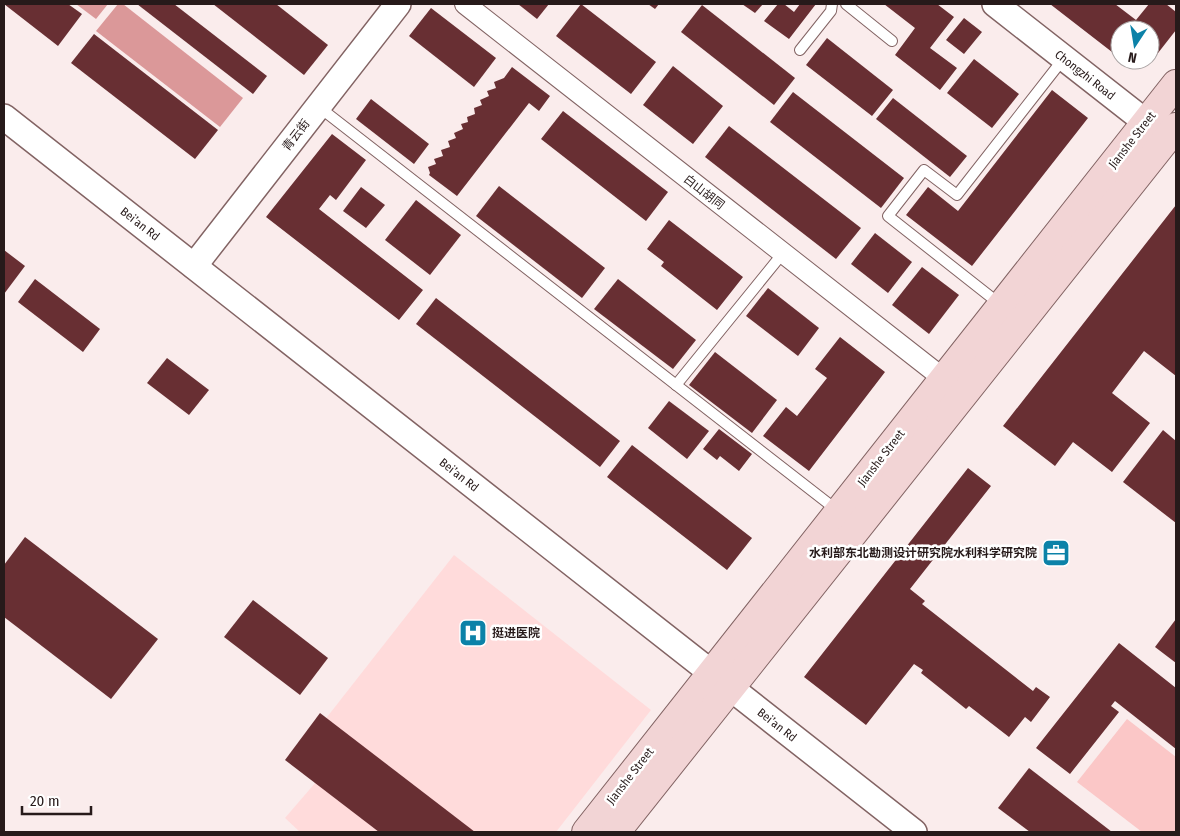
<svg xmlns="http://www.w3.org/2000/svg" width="1180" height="836" viewBox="0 0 1180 836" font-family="'Fira Sans Condensed','Noto Sans SC',sans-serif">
<rect width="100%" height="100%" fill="#faecec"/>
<polygon fill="#ffdbdb" points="454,555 651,710 556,832 300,832 285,818 328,768 302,749"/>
<polygon fill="#fbc7c7" points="1127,719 1176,757 1176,832 1142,832 1077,782"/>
<g fill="#db9899">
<polygon points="76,4 108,4 96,19"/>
<polygon points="118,4 123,4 243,98 220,127 96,31"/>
</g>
<g fill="#682f33">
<polygon points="4,4 68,4 82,14 58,46"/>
<polygon points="137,4 174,4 267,76 253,94"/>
<polygon points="213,4 276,4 328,45 304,75"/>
<polygon points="518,4 549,4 537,19"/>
<polygon points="581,4 656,62 631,94 556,36"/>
<polygon points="648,4 659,4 655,9"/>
<polygon points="742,4 763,4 755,13"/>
<polygon points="778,4 784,4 794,12 800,4 816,4 789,39 764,21"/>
<polygon points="884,4 937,4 954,17 930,48 957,68 940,90 895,55 915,28"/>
<polygon points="1050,4 1115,4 1136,20 1149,4 1166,4 1176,12 1176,30 1151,62 1150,30 1120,30 1120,41 1112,52"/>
<polygon points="702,5 795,78 774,105 681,32"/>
<polygon points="431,8 496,58 474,87 409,36"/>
<polygon points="964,18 982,32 964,54 946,40"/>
<polygon points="94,34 218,130 195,159 71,63"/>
<polygon points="827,38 893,90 872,116 806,65"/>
<polygon points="974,59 1019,94 992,128 947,93"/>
<polygon points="673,66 723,106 693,144 643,105"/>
<polygon points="512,67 550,96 539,111 529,103 457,196 429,175 430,173 428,167 436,164 434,159 443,156 441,150 450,147 448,141 456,138 454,133 463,129 461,124 468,122 467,117 475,114 474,108 482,105 480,100 489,96 487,91 496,88 494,82 504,78"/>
<polygon points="1052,90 1088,118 972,266 906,215 928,187 958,211"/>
<polygon points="793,92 904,178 881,208 770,122"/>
<polygon points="893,98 967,156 950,177 876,119"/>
<polygon points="371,99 429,144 414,164 356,119"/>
<polygon points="563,111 668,192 646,221 541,139"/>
<polygon points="729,126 861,228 836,259 705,157"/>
<polygon points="332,134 366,160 336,200 330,195 319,209 423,290 399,320 266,217"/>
<polygon points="499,186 605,268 582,298 476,216"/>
<polygon points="361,187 385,205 366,228 343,211"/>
<polygon points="416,200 461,235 430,275 385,240"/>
<polygon points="1176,205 1176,376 1144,351 1112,393 1150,423 1112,472 1073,442 1055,466 1003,426"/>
<polygon points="669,220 743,277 717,310 661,266 664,262 647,249"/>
<polygon points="875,233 912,262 888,293 851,264"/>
<polygon points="4,250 25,266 4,294"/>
<polygon points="922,267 959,295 929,334 892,305"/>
<polygon points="35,279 100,329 83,352 18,302"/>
<polygon points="618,279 696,340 673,369 594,309"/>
<polygon points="768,288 819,328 798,356 746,316"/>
<polygon points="436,298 620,441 600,467 416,324"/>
<polygon points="840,337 885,372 809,471 763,436 786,407 797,416 827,378 815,369"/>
<polygon points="715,352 777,400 752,433 689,385"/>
<polygon points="167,358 209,390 189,415 147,383"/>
<polygon points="669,401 709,431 687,459 648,428"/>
<polygon points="719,429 752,454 739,471 720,456 717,460 703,449"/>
<polygon points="1163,430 1176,441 1176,523 1123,482"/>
<polygon points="632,445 752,538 727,570 607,477"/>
<polygon points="968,468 991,486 910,589 925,601 922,604 1033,691 1036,687 1050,697 1031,722 1025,717 1009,737 969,706 966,709 921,673 923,670 914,664 866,725 804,677"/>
<polygon points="25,537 158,639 111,699 4,617 4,565"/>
<polygon points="253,600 328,658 300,695 224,637"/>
<polygon points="1176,619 1176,663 1155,647"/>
<polygon points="1119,643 1176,688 1176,749 1115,701 1111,706 1119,712 1070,774 1036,748"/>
<polygon points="320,713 475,832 379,832 285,760"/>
<polygon points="1029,768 1112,832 1030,832 998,808"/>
</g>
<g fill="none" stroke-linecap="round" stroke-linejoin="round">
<defs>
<g id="service">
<polyline points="846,4 892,41"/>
<polyline points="800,50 831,11 832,4"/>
<polyline points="319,107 838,511"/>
<polyline points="1001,305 888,216 924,170 957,195 1064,58"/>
<polyline points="676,385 783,253"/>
</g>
<polyline id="minor" points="465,4 944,379"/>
<g id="tertiary">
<polyline points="995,4 1161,134"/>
<polyline points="4,117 914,832"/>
<polyline points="194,266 398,4"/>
</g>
<g id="secondary">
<polyline points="586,832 1176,84"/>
<polyline points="616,832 1176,127"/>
</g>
</defs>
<use href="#service" stroke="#826363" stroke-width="12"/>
<use href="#minor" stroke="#826363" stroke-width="22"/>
<use href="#tertiary" stroke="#826363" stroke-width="28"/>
<use href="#secondary" stroke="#826363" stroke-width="30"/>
<use href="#service" stroke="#fff" stroke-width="10"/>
<use href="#minor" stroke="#fff" stroke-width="20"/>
<use href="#tertiary" stroke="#fff" stroke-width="25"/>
<use href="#secondary" stroke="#f2d4d5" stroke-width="28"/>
</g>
<defs>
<symbol id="office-square" viewBox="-11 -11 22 22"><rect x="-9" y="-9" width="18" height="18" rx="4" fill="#0c82a8" stroke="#fff"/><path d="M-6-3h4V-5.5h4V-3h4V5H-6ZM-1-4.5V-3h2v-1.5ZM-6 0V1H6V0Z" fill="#fff"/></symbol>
<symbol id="hospital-square" viewBox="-11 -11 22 22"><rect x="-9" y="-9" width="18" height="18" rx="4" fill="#0c82a8" stroke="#fff"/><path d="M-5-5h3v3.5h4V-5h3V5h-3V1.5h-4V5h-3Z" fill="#fff"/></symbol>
</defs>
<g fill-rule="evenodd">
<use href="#office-square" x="1040" y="537" width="32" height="32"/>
<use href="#hospital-square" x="457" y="617" width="32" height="32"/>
</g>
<g text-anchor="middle" stroke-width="5" stroke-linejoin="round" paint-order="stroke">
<g font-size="12" fill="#271a1a" stroke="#fff">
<text transform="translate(1085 75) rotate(38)" y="4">Chongzhi Road</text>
<text transform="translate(296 135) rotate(-52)" y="4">青云街</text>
<text transform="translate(1132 140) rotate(-52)" y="4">Jianshe Street</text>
<text transform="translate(704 192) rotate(38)" y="4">白山胡同</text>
<text transform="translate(140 224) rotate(38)" y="4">Bei’an Rd</text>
<text transform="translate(881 458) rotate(-52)" y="4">Jianshe Street</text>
<text transform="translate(459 475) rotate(38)" y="4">Bei’an Rd</text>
<text transform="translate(777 725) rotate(38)" y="4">Bei’an Rd</text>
<text transform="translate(630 776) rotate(-52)" y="4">Jianshe Street</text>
</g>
<g font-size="12" font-weight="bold" fill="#271a1a" stroke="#fff" text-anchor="end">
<text x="1037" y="557">水利部东北勘测设计研究院水利科学研究院</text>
<text x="492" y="637" text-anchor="start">挺进医院</text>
</g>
</g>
<rect width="1180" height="836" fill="none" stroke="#271a1a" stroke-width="10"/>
<g transform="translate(1135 45) rotate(192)"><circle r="24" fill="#ffffff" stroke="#a9a3a3"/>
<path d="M0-4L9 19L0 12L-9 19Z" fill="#0c82a8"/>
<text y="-8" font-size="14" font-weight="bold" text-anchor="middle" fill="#271a1a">N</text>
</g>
<path d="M22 806v8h69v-8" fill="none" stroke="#271a1a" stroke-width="2.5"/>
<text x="30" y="806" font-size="15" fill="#271a1a" stroke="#ffffff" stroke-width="4" paint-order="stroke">20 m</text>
</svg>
